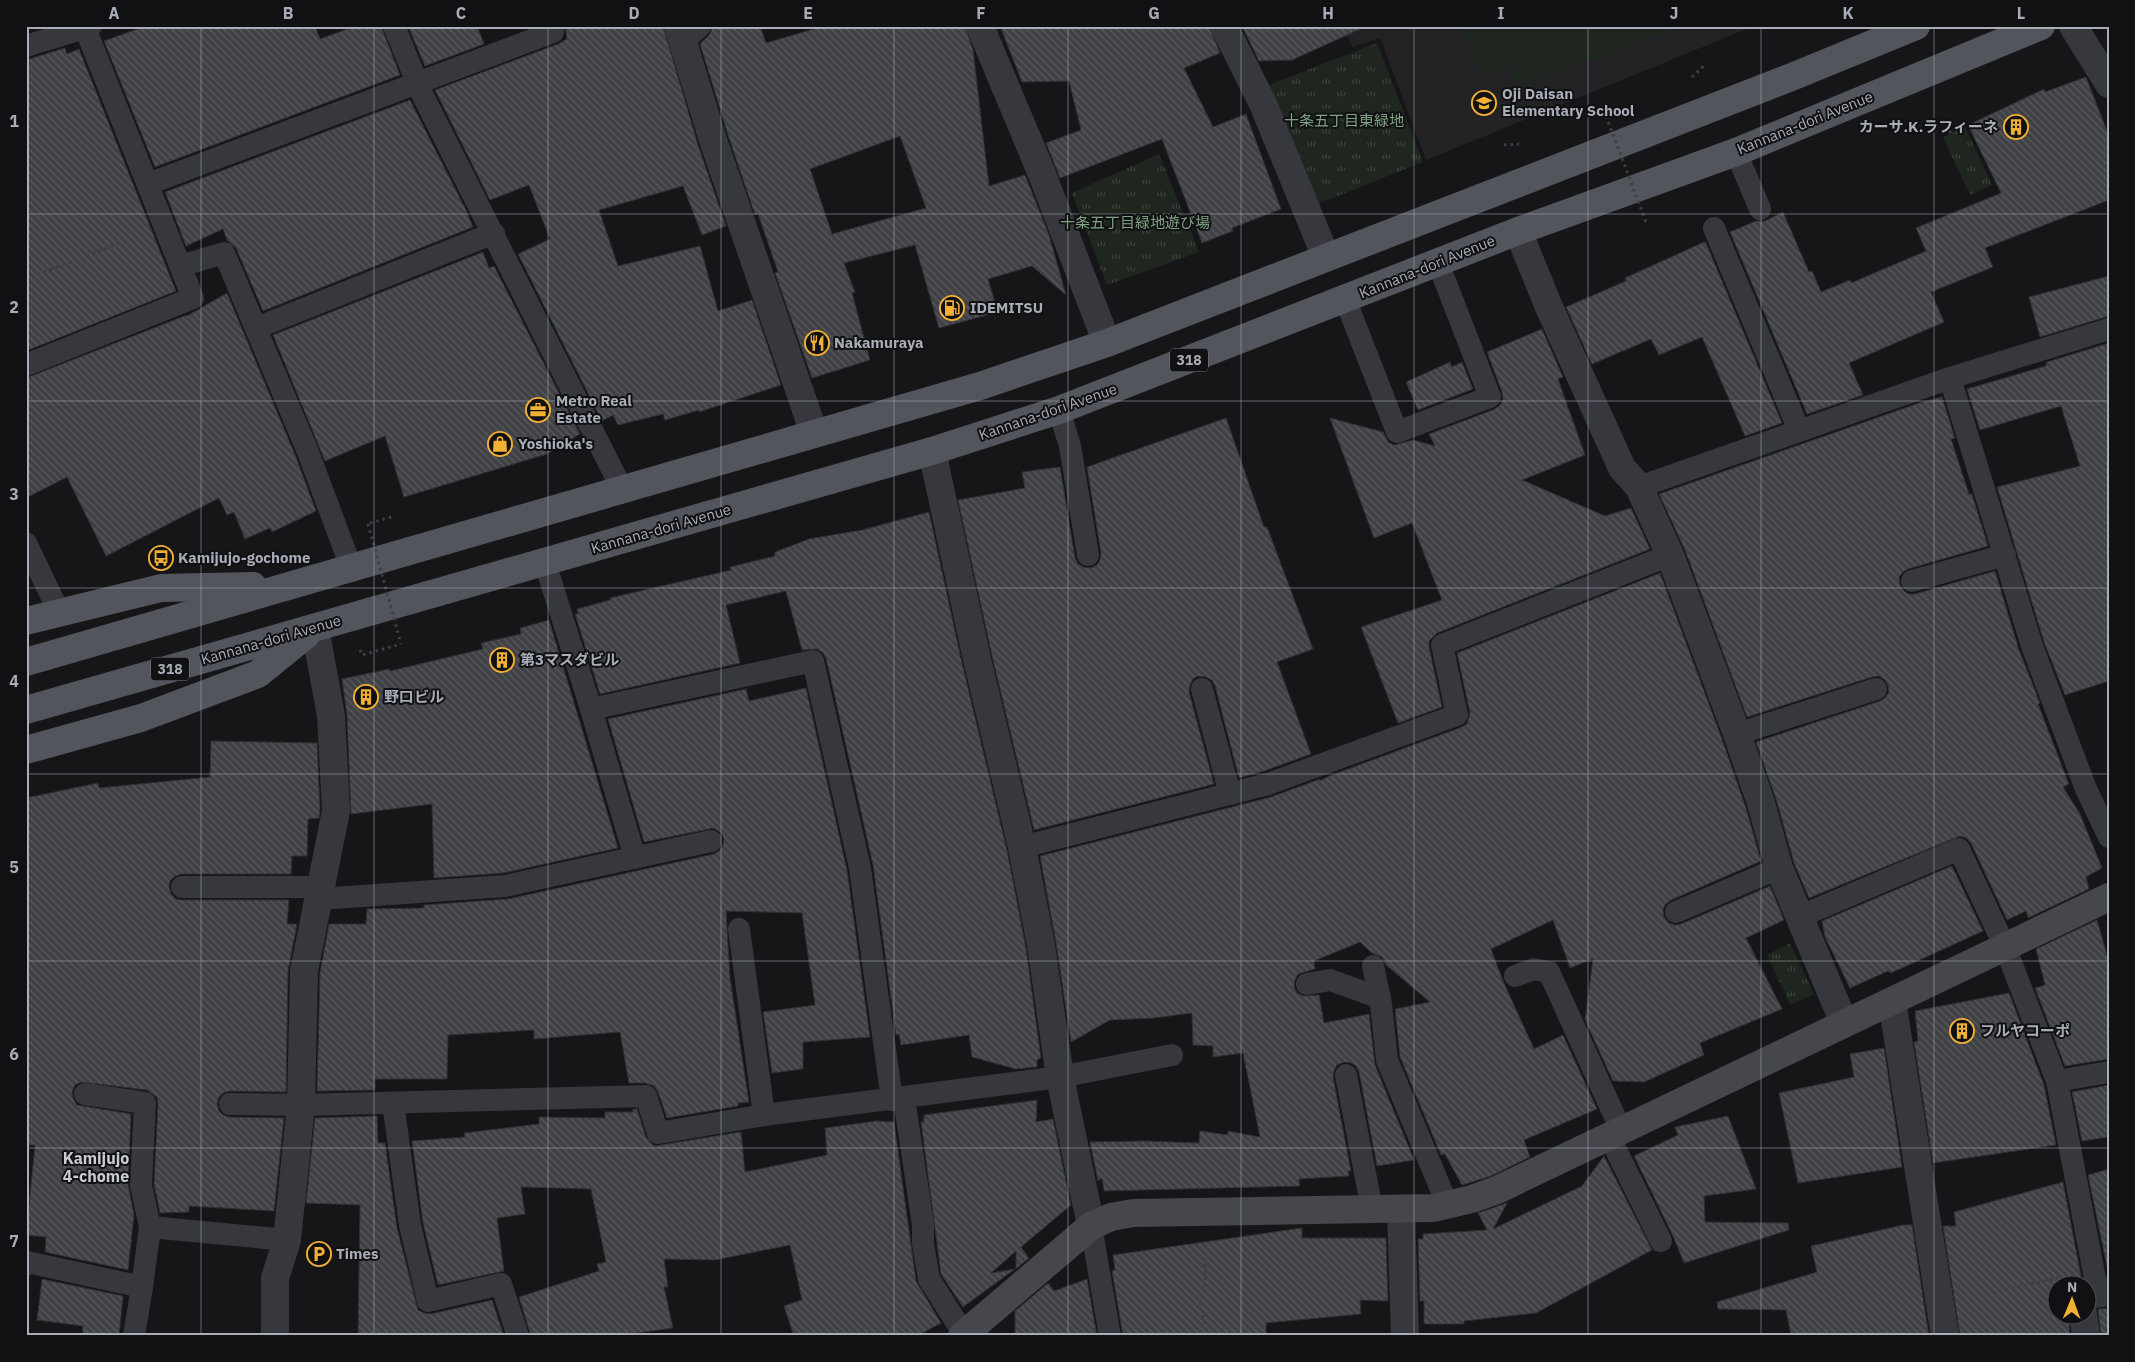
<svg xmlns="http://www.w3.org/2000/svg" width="2135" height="1362" viewBox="0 0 2135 1362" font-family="'IBM Plex Sans','Noto Sans JP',sans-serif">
<defs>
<pattern id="grass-tufts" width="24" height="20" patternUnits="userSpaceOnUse" patternTransform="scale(1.25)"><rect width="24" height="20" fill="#1e261f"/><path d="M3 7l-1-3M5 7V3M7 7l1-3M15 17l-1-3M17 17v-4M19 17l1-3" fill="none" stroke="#3c433d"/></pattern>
<pattern id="building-back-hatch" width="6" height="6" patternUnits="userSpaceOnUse" patternTransform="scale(1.25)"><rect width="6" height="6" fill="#404145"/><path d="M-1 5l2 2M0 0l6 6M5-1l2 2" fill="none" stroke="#595a5e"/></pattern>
</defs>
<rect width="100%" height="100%" fill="#161618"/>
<polygon fill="#222225" points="1343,26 1754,26 1426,160 1380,38 1352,47"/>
<g fill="url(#grass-tufts)">
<polygon points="1377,43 1423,162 1315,205 1266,86"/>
<polygon points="1965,127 1992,185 1970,195 1943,137"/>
<polygon points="1159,154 1199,252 1107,285 1072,193"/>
<polygon points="1790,943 1814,994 1790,1005 1767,955"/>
</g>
<polygon fill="#1e261f" points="1462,26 1685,26 1517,87 1509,65 1480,75"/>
<g fill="url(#building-back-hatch)" stroke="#303034" fill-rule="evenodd">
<polygon points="146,26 315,26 320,39 356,26 381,26 400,75 155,167 104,41"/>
<polygon points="408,26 477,26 484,44 425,66"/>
<polygon points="565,26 663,26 698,145 726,226 702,235 683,186 599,210 618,266 700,246 718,311 752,300 781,385 699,412 699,410 665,420 663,414 618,425 613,415 602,421 518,254 550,239 529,185 490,200 435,90 558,44 567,39"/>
<path d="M713,26H760L766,43L824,26H965L973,50L989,186L1025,175L1049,235L1066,295L1032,266L988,279L998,312L939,328L915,245L844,263L855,292L852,293L870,360L812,378L775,273L778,272L758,214L755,215L728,135L700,44L709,35ZM900,136L926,208L832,234L810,169Z"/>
<polygon points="1000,26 1209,26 1220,53 1184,68 1213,127 1246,114 1281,209 1232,228 1233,231 1202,243 1162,139 1060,178 1046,143 1081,130 1069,81 1022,82"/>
<polygon points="1242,26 1367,26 1292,60 1259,61"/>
<polygon points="65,48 67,54 79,49 176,291 26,351 26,60"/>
<polygon points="2086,77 2109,136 2109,200 1985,248 1993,267 1931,292 1944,322 1849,363 1863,395 1807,414 1730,232 1756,221 1765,221 1783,212 1809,272 1812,271 1821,292 1850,280 1851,283 1926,251 1916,228 2001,193 1968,125 2044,89 2045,92"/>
<polygon points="410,100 466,210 473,227 263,311 236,248 227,240 223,229 186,246 165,192"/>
<polygon points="1704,242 1706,243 1782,423 1745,436 1702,337 1659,355 1651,339 1592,364 1566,307 1626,281 1625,278"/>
<polygon points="483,252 489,268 494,266 580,434 547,454 404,497 385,436 325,461 273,335"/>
<polygon points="2109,276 2109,316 2040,337 2029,297"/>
<polygon points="227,293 296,457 316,511 272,532 270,528 245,539 234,512 227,515 219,498 106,556 67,477 26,498 26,378 187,315 187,316"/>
<polygon points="1542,329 1563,377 1558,379 1585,455 1522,480 1605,516 1631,508 1650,549 1437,633 1429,641 1429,647 1442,707 1398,723 1361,627 1442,600 1412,523 1374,538 1330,418 1383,432 1388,442 1394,445 1413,440 1435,446 1429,434 1495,409 1500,405 1503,399 1502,392 1487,352"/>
<polygon points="2109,343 2109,681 2065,695 2044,642 1997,487 2080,466 2061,406 1980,430 1967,389 2046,366 2047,362"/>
<polygon points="1450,362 1452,367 1462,362 1473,389 1418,410 1406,382"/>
<polygon points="1942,397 1955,438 1951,439 1969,494 1972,494 1988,546 1908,569 1903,572 1899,577 1900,585 1903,590 1908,594 1915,594 1995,571 2019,650 2040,703 2038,704 2069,784 2063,787 2080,814 2102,868 2086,877 2089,889 2028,918 2026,911 2007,920 1971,843 1966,838 1960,836 1809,898 1794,863 1776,799 1756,742 1880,701 1885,698 1889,692 1888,685 1885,680 1879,676 1872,677 1747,717 1685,550 1659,494 1922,402"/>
<polygon points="1226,418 1264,527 1267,527 1313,649 1277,662 1311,754 1264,771 1239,778 1215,686 1212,680 1206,677 1198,676 1193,679 1190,685 1189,692 1214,784 1034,830 992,656 958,500 1025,488 1022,472 1060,467 1075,558 1078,564 1083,567 1091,568 1097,565 1100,560 1101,553 1087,467"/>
<polygon points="929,512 962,663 1007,850 1026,948 1041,1058 1037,1060 1037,1067 1016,1069 972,1057 969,1035 901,1045 899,1034 896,1035 873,865 826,658 823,653 817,649 802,650 786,591 726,605 740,663 600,694 575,614 578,614 577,609 610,600 610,598 731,570 730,567 775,556 775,552 809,539 862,530"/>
<polygon points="1660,573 1722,739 1746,808 1761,861 1671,900 1665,905 1663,910 1664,917 1669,923 1675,925 1681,924 1770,886 1784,920 1746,938 1782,1009 1700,1043 1704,1055 1644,1082 1613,1081 1585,1020 1593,959 1570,968 1553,920 1491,949 1503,981 1534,1049 1563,1035 1597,1109 1524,1140 1530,1157 1491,1176 1462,1185 1445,1154 1441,1155 1400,1057 1395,1009 1430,1002 1386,965 1382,957 1372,953 1360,942 1314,961 1315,969 1298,974 1295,980 1294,987 1297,993 1303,996 1319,995 1324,1023 1369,1014 1375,1065 1414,1160 1377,1166 1359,1072 1356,1066 1351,1063 1344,1062 1337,1065 1334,1070 1333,1077 1351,1171 1348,1171 1349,1176 1299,1179 1300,1186 1104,1191 1102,1178 1098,1181 1090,1142 1145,1141 1199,1143 1200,1131 1228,1135 1228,1131 1260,1137 1243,1053 1213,1057 1213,1046 1193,1045 1192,1013 1154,1018 1110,1020 1071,1042 1056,943 1040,856 1271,797 1320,779 1320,781 1329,776 1462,727 1467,724 1470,713 1457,653"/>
<polygon points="549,620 618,848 503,873 434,878 432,804 351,814 347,715 342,679 389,669 390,671 483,649 481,643 521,634 520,628"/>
<polygon points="806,688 847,870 870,1037 803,1042 803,1069 772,1073 763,1012 815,1005 802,913 726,911 730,978 749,1102 738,1103 738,1106 667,1118 658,1092 654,1086 646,1083 629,1083 620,1032 534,1039 534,1030 448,1035 447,1079 375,1079 375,1090 317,1091 320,973 329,924 366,924 367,909 424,908 424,905 508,899 714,854 719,851 723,845 724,839 721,833 714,828 644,842 608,719 746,689 749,701"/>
<polygon points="211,741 317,743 320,810 319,818 308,819 307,856 292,856 291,874 182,874 175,876 170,881 169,887 171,894 176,899 182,900 289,900 287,924 297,924 288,971 286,1092 230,1091 223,1093 219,1097 217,1103 219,1111 223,1115 229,1117 284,1118 274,1211 189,1206 189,1212 160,1213 154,1184 158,1104 157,1097 147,1090 81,1082 75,1085 72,1092 73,1098 77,1105 131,1114 128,1184 134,1215 128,1270 45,1252 46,1237 26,1235 35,1145 26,1145 26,798 98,783 99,788 210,777"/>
<polygon points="1952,866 1983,931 1891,973 1888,971 1850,988 1825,937 1822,921"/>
<polygon points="2097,920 2109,962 2109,1059 2065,1066 2035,988 2045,985 2036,949"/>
<polygon points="2009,993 2044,1085 2056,1145 1933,1163 1914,1042 1918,1041 1915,1011"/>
<polygon points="1884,1048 1902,1167 1798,1183 1779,1093 1854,1077 1850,1054"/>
<polygon points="2109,1085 2109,1137 2082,1141 2072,1092"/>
<polygon points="1037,1100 1036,1122 1053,1119 1071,1205 1021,1247 1029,1258 1016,1269 1016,1251 991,1273 1015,1269 963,1307 941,1274 921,1122 924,1122 924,1115"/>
<polygon points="633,1109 637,1109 646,1137 654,1146 741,1132 745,1172 827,1155 825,1128 876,1121 894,1122 916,1281 941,1323 917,1336 794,1336 784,1306 802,1300 790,1245 715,1260 664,1259 668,1287 664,1287 673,1328 615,1336 531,1336 519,1297 599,1271 597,1264 606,1262 591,1189 521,1187 525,1214 497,1218 504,1271 438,1285 423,1223 412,1141 465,1137 464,1133 539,1124 539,1117 605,1118 605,1112 633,1112"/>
<polygon points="377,1116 378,1143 385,1143 397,1228 418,1310 424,1313 431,1314 492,1300 504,1336 358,1336 360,1205 306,1203 315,1118"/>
<polygon points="1728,1116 1756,1189 1704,1196 1705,1222 1788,1223 1789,1230 1684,1263 1674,1238 1634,1156 1678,1135 1675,1127"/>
<polygon points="1604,1156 1652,1250 1536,1313 1464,1321 1464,1324 1424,1324 1424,1301 1420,1301 1418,1239 1423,1239 1423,1234 1487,1230 1478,1213 1507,1203 1493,1229 1582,1186"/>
<polygon points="2109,1169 2109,1277 2088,1175"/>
<polygon points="2063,1182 2082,1281 2077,1284 2058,1284 2058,1314 2068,1314 2070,1336 1960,1336 1943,1226 1956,1226 1954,1212"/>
<polygon points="1903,1225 1912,1225 1929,1336 1791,1336 1786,1310 1718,1309 1717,1302 1817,1272 1811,1246"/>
<polygon points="1302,1228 1302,1238 1386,1238 1388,1301 1360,1300 1361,1314 1266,1323 1266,1336 1123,1336 1112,1271 1115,1270 1113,1255"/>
<polygon points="42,1279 123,1296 119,1336 82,1336 83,1326 37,1320"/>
<polygon points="1087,1279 1097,1336 1015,1336 1015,1311 1048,1283 1054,1291"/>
<polygon points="2109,1308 2109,1336 2101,1336 2098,1309"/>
</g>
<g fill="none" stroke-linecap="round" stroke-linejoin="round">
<g stroke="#3d3f44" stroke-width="3" stroke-dasharray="2.5 4" stroke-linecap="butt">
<polyline points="1692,77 1706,64"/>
<polyline points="1947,125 1951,134"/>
<polyline points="1504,145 1519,144"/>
<polyline points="26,279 136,237"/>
<polyline points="370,523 395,516"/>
<polyline points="360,650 362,655 401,644"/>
<polyline points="1205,1245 1205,1292 1200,1301 1207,1336"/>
<polyline points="1974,1297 2058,1278"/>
</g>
<g stroke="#37383d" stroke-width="22">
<polyline points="394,26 421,92 622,489"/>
<polyline points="683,42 700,26"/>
<polyline points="26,46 91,26"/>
<polyline points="1736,152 1760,209"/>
<polyline points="148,184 553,32"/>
<polyline points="1714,228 1799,430"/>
<polyline points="180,266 224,253 308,452 351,567"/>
<polyline points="1345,299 1397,432 1490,397 1438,263"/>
<polyline points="256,328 494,233"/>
<polyline points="26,365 193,298 85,28"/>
<polyline points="1950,378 2032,646 2086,789 2109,837"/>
<polyline points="1059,410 1070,446 1088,555"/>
<polyline points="1639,487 1950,378 2109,329"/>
<polyline points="26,543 59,612"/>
<polyline points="545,563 591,709 635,858"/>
<polyline points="1912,581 2005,555"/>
<polyline points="1202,689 1230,794"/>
<polyline points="591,709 813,661 860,868 892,1100"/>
<polyline points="1737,734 1876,689"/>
<polyline points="1022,847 1268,784 1457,715 1442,645 1670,555"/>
<polyline points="182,887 321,887"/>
<polyline points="319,899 505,886 711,841"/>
<polyline points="1676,912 1779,868"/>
<polyline points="1801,916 1959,849 2005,947 2057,1081 2098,1294"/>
<polyline points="739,929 764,1115"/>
<polyline points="1373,966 1381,1004 1387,1060 1448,1206"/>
<polyline points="1515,976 1534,969 1549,972 1621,1130"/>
<polyline points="1307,984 1330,980 1380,998"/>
<polyline points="1346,1075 1372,1209"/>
<polyline points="2057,1081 2109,1072"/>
<polyline points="85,1094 145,1103 141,1185 150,1227"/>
<polyline points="904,1098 923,1225 923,1244 929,1279 964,1334"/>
<polyline points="393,1103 410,1225 428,1301 501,1284 518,1336"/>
<polyline points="230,1104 301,1105 646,1096 658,1133 764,1115 1060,1077 1172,1055"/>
<polyline points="1609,1136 1661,1241"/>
<polyline points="1091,1226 1110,1336"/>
<polyline points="26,1265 27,1262 142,1287 150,1227 287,1240"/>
<polyline points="134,1336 142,1287"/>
</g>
<g stroke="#37383d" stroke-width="28">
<polyline points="678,26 713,140 814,433"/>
<polyline points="980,26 1042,174 1107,343"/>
<polyline points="1224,26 1263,104 1326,257"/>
<polyline points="2073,26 2109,84"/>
<polyline points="1518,231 1549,307 1622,468 1639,487 1670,555 1737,734 1761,803 1779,868 1844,1023"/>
<polyline points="932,451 977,659 1022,847 1041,945 1060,1077 1091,1226"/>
<polyline points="1892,1001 1945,1336"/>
<polyline points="1401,1209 1405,1336"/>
<polyline points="2088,1295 2109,1292"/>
<polyline points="2083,1314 2086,1336"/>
<polyline points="275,1336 275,1278 287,1240 301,1105 304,971 336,811 331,716 315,628"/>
</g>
<polyline stroke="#45474d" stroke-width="28" points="962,1336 1091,1226 1111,1217 1133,1213 1434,1208 1472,1199 1497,1190 2109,897"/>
<g stroke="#53555c" stroke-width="28">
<polyline points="26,621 161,588 253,586"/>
<polyline points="26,662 980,386 1107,343 1794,76 1916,26"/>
<polyline points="26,710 932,451 1059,410 1518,231 1736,152 2041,26"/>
<polyline points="26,750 141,718 258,674 306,635"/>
</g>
<g stroke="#3d3f44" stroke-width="3" stroke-dasharray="2.5 4" stroke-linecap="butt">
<polyline points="1606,116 1646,222"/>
<polyline points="368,524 401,644"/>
</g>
</g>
<path fill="none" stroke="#a8adb8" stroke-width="1" stroke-opacity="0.55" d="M201,26V1336M374,26V1336M548,26V1336M721,26V1336M894,26V1336M1068,26V1336M1241,26V1336M1414,26V1336M1588,26V1336M1761,26V1336M1934,26V1336M26,214H2109M26,401H2109M26,588H2109M26,774H2109M26,961H2109M26,1148H2109"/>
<defs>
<symbol id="school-ring" viewBox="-11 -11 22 22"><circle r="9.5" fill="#111113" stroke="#f2b134" stroke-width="1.5"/><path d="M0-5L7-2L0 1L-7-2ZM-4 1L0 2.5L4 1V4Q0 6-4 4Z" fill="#f2b134"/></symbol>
<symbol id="building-ring" viewBox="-11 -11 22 22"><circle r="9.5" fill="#111113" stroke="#f2b134" stroke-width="1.5"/><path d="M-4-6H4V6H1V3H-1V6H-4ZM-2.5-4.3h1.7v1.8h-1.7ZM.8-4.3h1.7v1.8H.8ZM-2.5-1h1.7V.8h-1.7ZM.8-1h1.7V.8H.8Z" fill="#f2b134"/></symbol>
<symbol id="fuel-ring" viewBox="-11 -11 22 22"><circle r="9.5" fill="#111113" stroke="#f2b134" stroke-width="1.5"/><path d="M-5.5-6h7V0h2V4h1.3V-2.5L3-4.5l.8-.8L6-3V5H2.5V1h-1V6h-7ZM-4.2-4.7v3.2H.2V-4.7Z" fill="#f2b134"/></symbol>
<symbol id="restaurant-ring" viewBox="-11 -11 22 22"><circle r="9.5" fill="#111113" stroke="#f2b134" stroke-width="1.5"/><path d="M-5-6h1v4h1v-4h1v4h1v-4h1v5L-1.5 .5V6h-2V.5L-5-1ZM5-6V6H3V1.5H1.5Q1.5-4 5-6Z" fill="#f2b134"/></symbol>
<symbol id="office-ring" viewBox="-11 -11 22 22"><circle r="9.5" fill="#111113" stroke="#f2b134" stroke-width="1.5"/><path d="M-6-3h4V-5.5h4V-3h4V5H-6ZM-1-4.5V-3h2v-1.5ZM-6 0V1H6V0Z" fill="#f2b134"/></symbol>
<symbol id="shop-ring" viewBox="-11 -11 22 22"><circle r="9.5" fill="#111113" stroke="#f2b134" stroke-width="1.5"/><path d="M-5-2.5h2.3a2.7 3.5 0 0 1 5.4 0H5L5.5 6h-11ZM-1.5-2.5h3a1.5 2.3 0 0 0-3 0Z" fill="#f2b134"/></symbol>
<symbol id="bus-ring" viewBox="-11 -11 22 22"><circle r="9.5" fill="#111113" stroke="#f2b134" stroke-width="1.5"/><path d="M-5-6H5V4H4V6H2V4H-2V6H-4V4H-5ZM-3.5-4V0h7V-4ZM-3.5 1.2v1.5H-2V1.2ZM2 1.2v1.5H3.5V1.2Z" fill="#f2b134"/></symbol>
<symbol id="parking-ring" viewBox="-11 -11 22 22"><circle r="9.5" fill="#111113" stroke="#f2b134" stroke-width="1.5"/><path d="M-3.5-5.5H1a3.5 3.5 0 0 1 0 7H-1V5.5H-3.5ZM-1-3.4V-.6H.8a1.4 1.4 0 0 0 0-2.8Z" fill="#f2b134"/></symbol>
</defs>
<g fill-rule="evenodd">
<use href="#school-ring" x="1470" y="89" width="28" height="28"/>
<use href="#building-ring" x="2002" y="113" width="28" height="28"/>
<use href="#fuel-ring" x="938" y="294" width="28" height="28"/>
<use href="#restaurant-ring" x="803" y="329" width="28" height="28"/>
<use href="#office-ring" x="524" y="396" width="28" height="28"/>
<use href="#shop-ring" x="486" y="430" width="28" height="28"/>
<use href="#bus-ring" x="147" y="544" width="28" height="28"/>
<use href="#building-ring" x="488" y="646" width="28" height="28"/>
<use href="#building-ring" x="352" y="683" width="28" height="28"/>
<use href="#building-ring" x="1948" y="1017" width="28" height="28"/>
<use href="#parking-ring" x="305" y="1240" width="28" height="28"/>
</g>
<g text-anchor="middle" stroke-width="4" stroke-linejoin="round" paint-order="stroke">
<g fill="#111113" stroke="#7b7e86" stroke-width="1">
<rect x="1170" y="348.5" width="38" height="23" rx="4"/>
<rect x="151" y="657.5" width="38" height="23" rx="4"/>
</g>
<g font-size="14" font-weight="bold" fill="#a8adb8">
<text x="1189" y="365">318</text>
<text x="170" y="674">318</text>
</g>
<g font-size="15" font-weight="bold" fill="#a8adb8" stroke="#111113" text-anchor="start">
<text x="1502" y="99">Oji Daisan<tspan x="1502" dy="17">Elementary School</tspan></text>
<text x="1998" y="132" text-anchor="end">カーサ.K.ラフィーネ</text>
<text x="970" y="313">IDEMITSU</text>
<text x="834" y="348">Nakamuraya</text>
<text x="556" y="406">Metro Real<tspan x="556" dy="17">Estate</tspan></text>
<text x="518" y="449">Yoshioka's</text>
<text x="178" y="563">Kamijujo-gochome</text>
<text x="520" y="665">第3マスダビル</text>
<text x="384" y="702">野口ビル</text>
<text x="1980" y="1036">フルヤコーポ</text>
<text x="336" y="1259">Times</text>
</g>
<g font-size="15" fill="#7fa381" stroke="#111113">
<text x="1344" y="126">十条五丁目東緑地</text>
<text x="1135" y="228">十条五丁目緑地遊び場</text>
</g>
<g font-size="15" fill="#a8adb8" stroke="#111113">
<text transform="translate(1805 123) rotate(-22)" y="5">Kannana-dori Avenue</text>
<text transform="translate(1427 267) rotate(-22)" y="5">Kannana-dori Avenue</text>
<text transform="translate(1048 412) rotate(-19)" y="5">Kannana-dori Avenue</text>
<text transform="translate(661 529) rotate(-16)" y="5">Kannana-dori Avenue</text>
<text transform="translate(271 640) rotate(-16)" y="5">Kannana-dori Avenue</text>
</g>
<g font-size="16" font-weight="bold" fill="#c9ccd4" stroke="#111113">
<text x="96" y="1164">Kamijujo<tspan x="96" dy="18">4-chome</tspan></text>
</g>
</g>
<rect width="2135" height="1362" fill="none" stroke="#111113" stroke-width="55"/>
<g transform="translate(2072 1300) rotate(1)"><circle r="24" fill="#111113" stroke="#4d4f55"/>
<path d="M0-4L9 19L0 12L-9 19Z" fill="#f2b134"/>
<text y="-8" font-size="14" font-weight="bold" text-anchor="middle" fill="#a8adb8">N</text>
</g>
<rect x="28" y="28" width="2080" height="1306" fill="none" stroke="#a8adb8" stroke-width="2"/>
<g font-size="16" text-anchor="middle" font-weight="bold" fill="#a8adb8">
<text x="114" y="19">A</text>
<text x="288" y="19">B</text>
<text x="461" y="19">C</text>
<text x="634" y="19">D</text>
<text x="808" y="19">E</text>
<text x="981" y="19">F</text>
<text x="1154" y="19">G</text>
<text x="1328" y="19">H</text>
<text x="1501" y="19">I</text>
<text x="1674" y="19">J</text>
<text x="1848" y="19">K</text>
<text x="2021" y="19">L</text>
<text x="14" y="127">1</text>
<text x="14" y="313">2</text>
<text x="14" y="500">3</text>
<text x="14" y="687">4</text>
<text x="14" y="873">5</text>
<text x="14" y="1060">6</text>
<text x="14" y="1247">7</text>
</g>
</svg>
